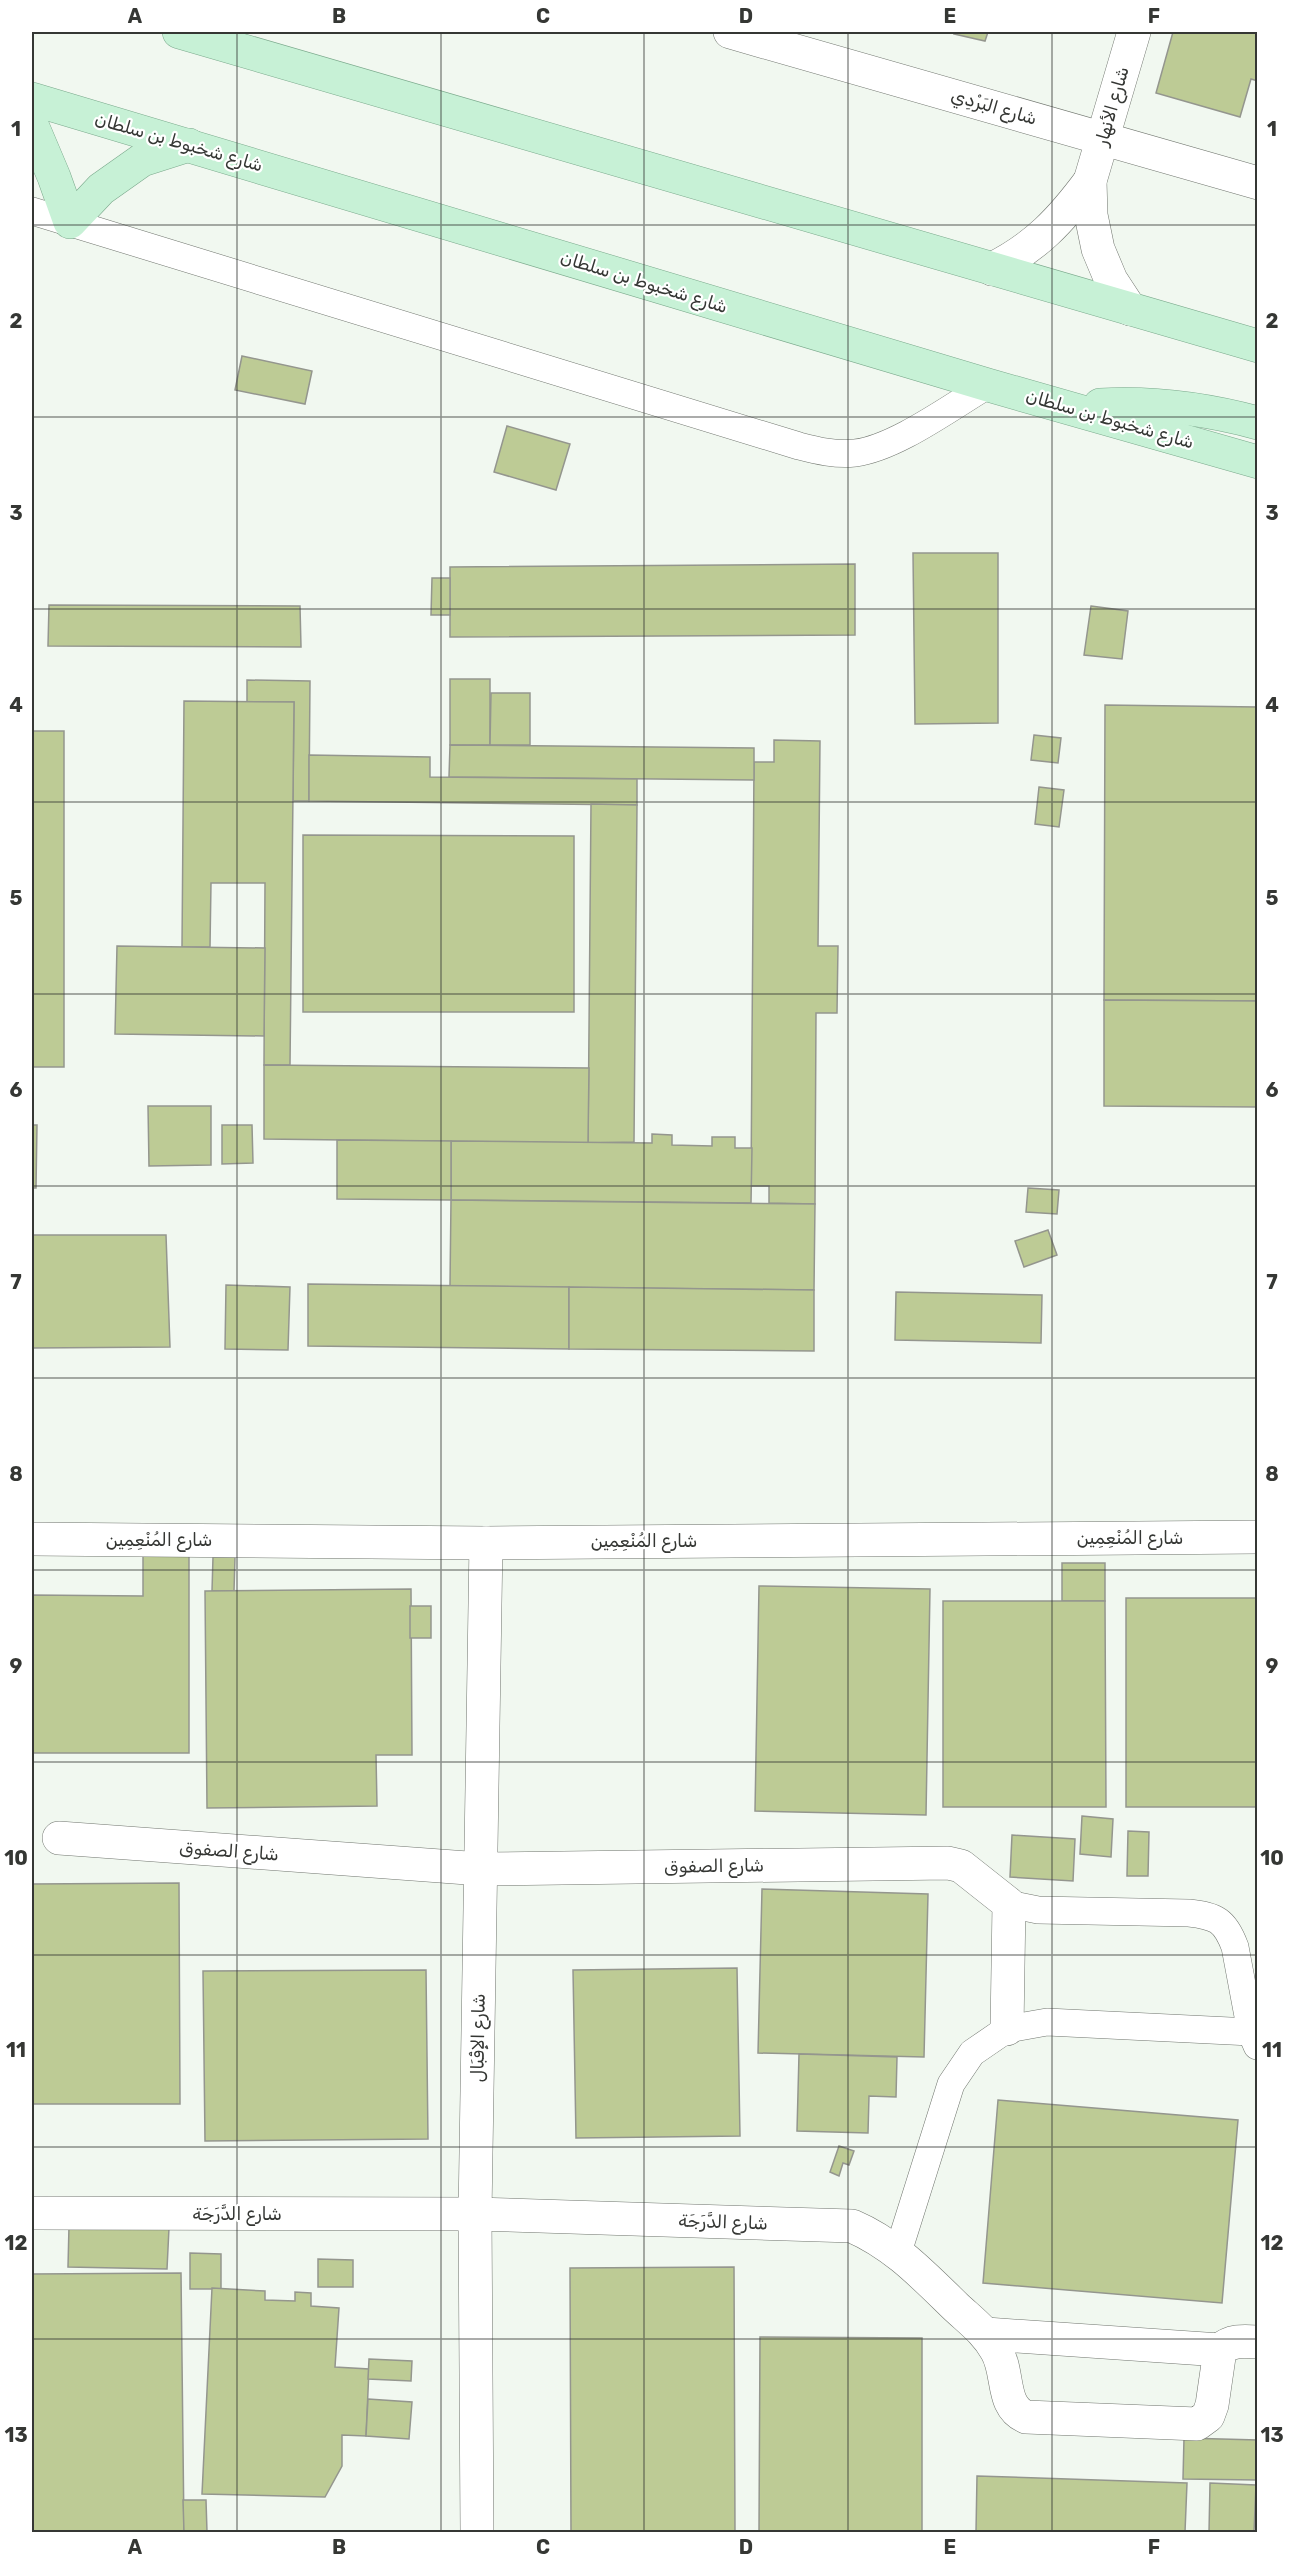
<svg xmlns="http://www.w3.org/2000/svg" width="1289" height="2564" viewBox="0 0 1289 2564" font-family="Rubik,'Noto Naskh Arabic',sans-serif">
<rect width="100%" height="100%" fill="#f1f8f0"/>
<g fill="#bdcb95" stroke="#94968e" stroke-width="1.5">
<polygon points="955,32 988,32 985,41 954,34"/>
<polygon points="1173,32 1258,32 1258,81 1251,79 1240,117 1156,93"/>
<polygon points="242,356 312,371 305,404 235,390"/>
<polygon points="507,426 570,444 556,490 494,472"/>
<polygon points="913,553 998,553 998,723 915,724"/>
<polygon points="855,564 855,635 450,637 450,567"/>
<polygon points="432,578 450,578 450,615 431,615"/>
<polygon points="49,605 300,606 301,647 48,646"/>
<polygon points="1091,606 1128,611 1122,659 1084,655"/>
<rect x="450" y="679" width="40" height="66"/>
<polygon points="247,680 310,681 309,801 293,801 294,702 247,702"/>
<polygon points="491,693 530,693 530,745 490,745"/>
<polygon points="184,701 294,702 290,1065 264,1065 265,883 211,883 210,947 182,947"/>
<polygon points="1105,705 1258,707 1258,1001 1104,1000"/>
<rect x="32" y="731" width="32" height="336"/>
<polygon points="1034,735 1061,738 1058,763 1031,760"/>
<polygon points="774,740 820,741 818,946 838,946 837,1013 816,1013 815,1204 769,1203 769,1186 751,1186 754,762 774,762"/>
<polygon points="450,745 754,748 754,780 449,777"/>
<polygon points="309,755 430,757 430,777 637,779 637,805 309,801"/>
<polygon points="1039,787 1064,790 1059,827 1035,824"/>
<polygon points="591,804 637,805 634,1142 588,1143"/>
<polygon points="303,835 574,836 574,1012 303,1012"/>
<polygon points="117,946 265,948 264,1036 115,1034"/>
<polygon points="1104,1000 1258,1001 1258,1107 1104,1106"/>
<polygon points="264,1065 589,1068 588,1143 264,1139"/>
<polygon points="148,1106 211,1106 211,1165 149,1166"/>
<polygon points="32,1125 37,1125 36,1188 32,1188"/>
<polygon points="222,1125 252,1125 253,1163 222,1164"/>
<polygon points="652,1134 672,1135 672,1145 712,1146 712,1137 735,1137 735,1148 752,1148 751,1203 451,1200 451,1141 652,1143"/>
<polygon points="337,1140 451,1141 451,1200 337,1199"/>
<polygon points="1028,1188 1059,1190 1057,1214 1026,1212"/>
<polygon points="451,1200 815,1204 814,1290 450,1286"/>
<polygon points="1048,1230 1057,1255 1024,1267 1015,1241"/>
<polygon points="32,1235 166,1235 170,1347 32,1348"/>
<polygon points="308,1284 569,1287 569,1349 308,1346"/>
<polygon points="226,1285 290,1287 288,1350 225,1349"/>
<polygon points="569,1287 814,1290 814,1351 569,1349"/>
<polygon points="896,1292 1042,1295 1041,1343 895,1340"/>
<polygon points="189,1553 189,1753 32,1753 32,1595 143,1596 143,1554"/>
<polygon points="213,1557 235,1557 234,1591 212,1591"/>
<rect x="1062" y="1563" width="43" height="38"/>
<polygon points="759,1586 930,1589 926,1815 755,1811"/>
<polygon points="411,1589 412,1755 376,1755 377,1806 207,1808 205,1591"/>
<rect x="1126" y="1598" width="132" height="209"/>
<polygon points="943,1601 1105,1601 1106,1807 943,1807"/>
<rect x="410" y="1606" width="21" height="32"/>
<polygon points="1082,1816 1113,1819 1111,1857 1080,1854"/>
<polygon points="1128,1831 1149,1832 1148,1876 1127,1876"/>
<polygon points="1012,1835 1075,1839 1073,1881 1010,1877"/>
<polygon points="179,1883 180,2104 32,2104 32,1884"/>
<polygon points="762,1889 928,1894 924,2057 758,2053"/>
<polygon points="737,1968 740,2136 576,2138 573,1970"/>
<polygon points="426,1970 428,2139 205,2141 203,1971"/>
<polygon points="799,2054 897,2057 896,2097 869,2096 868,2133 797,2131"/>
<polygon points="998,2100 1238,2120 1222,2303 983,2283"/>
<polygon points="839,2146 854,2151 849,2165 843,2163 839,2176 830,2172"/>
<polygon points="69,2226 169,2228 167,2269 68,2267"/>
<polygon points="190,2253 221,2254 221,2289 190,2289"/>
<polygon points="318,2259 353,2260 353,2287 318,2287"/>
<polygon points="734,2267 735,2532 571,2532 570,2268"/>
<polygon points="181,2273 184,2532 32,2532 32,2274"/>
<polygon points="212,2288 265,2291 265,2300 295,2301 295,2292 311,2293 311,2306 339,2308 335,2367 369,2369 366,2436 342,2435 342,2466 325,2497 202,2494"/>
<polygon points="760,2337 922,2338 922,2532 759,2532"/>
<polygon points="369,2359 412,2361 411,2381 368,2379"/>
<polygon points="368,2399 412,2402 409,2439 366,2436"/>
<polygon points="1184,2438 1258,2440 1258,2480 1183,2479"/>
<polygon points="977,2476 1187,2483 1185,2532 976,2532"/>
<polygon points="1210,2483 1256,2485 1254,2532 1209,2532"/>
<polygon points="183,2500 206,2500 207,2532 184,2532"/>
</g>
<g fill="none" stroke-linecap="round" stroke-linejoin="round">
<defs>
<g id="service">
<path d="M32,211L799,446C818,451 836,455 855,453C896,448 952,406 988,385"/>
<path d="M1009,1904L1038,1910L1189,1913C1216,1916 1225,1920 1235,1947L1251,2032L1257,2046"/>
<polyline points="898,2252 951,2084 972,2053 1007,2029 1047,2022 1251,2032"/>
</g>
<g id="minor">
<polyline points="730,32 1258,183"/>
<path d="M992,269C1036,247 1061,220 1090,181"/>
<polyline points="1130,309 1111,280 1098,249 1091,215 1090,181 1134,32"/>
<polyline points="32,1539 486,1543 1258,1537"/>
<polyline points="59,1838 481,1869 948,1863 961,1866 1009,1904 1007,2029"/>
<path d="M32,2213L475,2214L852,2226C894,2244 923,2275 956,2307C971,2321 986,2332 996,2350C1010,2373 1000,2406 1026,2417L1197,2424L1208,2416L1212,2405L1220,2350C1231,2340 1243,2341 1258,2342"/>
<polyline points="986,2334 1220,2350"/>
<polyline points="477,2532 475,2214 486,1543"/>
</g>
<g id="primary">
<polyline points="179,32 1258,346"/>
<polyline points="32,99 988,385 1258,462"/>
<polyline points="32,125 54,177 70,222 101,189 142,160 189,145"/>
<path d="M1100,405C1153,402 1206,409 1258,423"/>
</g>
</defs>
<use href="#service" stroke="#71766f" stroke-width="28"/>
<use href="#minor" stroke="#71766f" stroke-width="34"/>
<use href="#primary" stroke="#7ba98c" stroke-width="34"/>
<use href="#service" stroke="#fff" stroke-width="27"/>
<use href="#minor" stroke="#fff" stroke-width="33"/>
<use href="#primary" stroke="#c7f1d6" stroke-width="33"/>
</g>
<path fill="none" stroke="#353734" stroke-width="1.5" stroke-opacity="0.55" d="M237,32V2532M441,32V2532M644,32V2532M848,32V2532M1052,32V2532M32,225H1258M32,417H1258M32,609H1258M32,802H1258M32,994H1258M32,1186H1258M32,1378H1258M32,1570H1258M32,1762H1258M32,1955H1258M32,2147H1258M32,2339H1258"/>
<g text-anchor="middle" stroke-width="4.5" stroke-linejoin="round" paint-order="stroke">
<g font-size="18" fill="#353734" stroke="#fff">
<text transform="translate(1112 106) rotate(-74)" y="6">شارع الأنهار</text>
<text transform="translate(994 107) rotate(16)" y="6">شارع البَرْدِي</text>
<text transform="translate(179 142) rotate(16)" y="6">شارع شخبوط بن سلطان</text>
<text transform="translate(644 282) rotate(17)" y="6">شارع شخبوط بن سلطان</text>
<text transform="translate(1110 419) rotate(16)" y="6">شارع شخبوط بن سلطان</text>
<text x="1130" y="1544">شارع المُنْعِمِين</text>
<text x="159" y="1546">شارع المُنْعِمِين</text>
<text x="644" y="1547">شارع المُنْعِمِين</text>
<text transform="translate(229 1851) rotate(4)" y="6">شارع الصفوق</text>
<text transform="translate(714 1866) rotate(-1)" y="6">شارع الصفوق</text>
<text transform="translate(478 2038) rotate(-89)" y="6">شارع الإِقْبَال</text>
<text x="237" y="2220">شارع الدَّرَجَة</text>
<text transform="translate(723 2222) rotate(2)" y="6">شارع الدَّرَجَة</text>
</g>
</g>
<rect width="1289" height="2564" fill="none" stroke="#ffffff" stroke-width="66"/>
<rect x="33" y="33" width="1223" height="2498" fill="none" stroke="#353734" stroke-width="2"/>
<g font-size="20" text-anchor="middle" font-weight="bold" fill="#353734">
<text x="135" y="23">A</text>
<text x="339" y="23">B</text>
<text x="543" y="23">C</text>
<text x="746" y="23">D</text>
<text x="950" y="23">E</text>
<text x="1154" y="23">F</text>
<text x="16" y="136">1</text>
<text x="1272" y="136">1</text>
<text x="16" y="328">2</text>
<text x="1272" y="328">2</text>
<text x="16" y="520">3</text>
<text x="1272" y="520">3</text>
<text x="16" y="712">4</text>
<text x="1272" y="712">4</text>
<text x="16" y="905">5</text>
<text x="1272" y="905">5</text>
<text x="16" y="1097">6</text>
<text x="1272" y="1097">6</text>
<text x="16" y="1289">7</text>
<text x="1272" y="1289">7</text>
<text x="16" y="1481">8</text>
<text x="1272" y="1481">8</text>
<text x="16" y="1673">9</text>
<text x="1272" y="1673">9</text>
<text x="16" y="1865">10</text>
<text x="1272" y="1865">10</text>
<text x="16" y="2057">11</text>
<text x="1272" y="2057">11</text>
<text x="16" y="2250">12</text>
<text x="1272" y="2250">12</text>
<text x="16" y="2442">13</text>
<text x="1272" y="2442">13</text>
<text x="135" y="2554">A</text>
<text x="339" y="2554">B</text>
<text x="543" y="2554">C</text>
<text x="746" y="2554">D</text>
<text x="950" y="2554">E</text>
<text x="1154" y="2554">F</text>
</g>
</svg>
